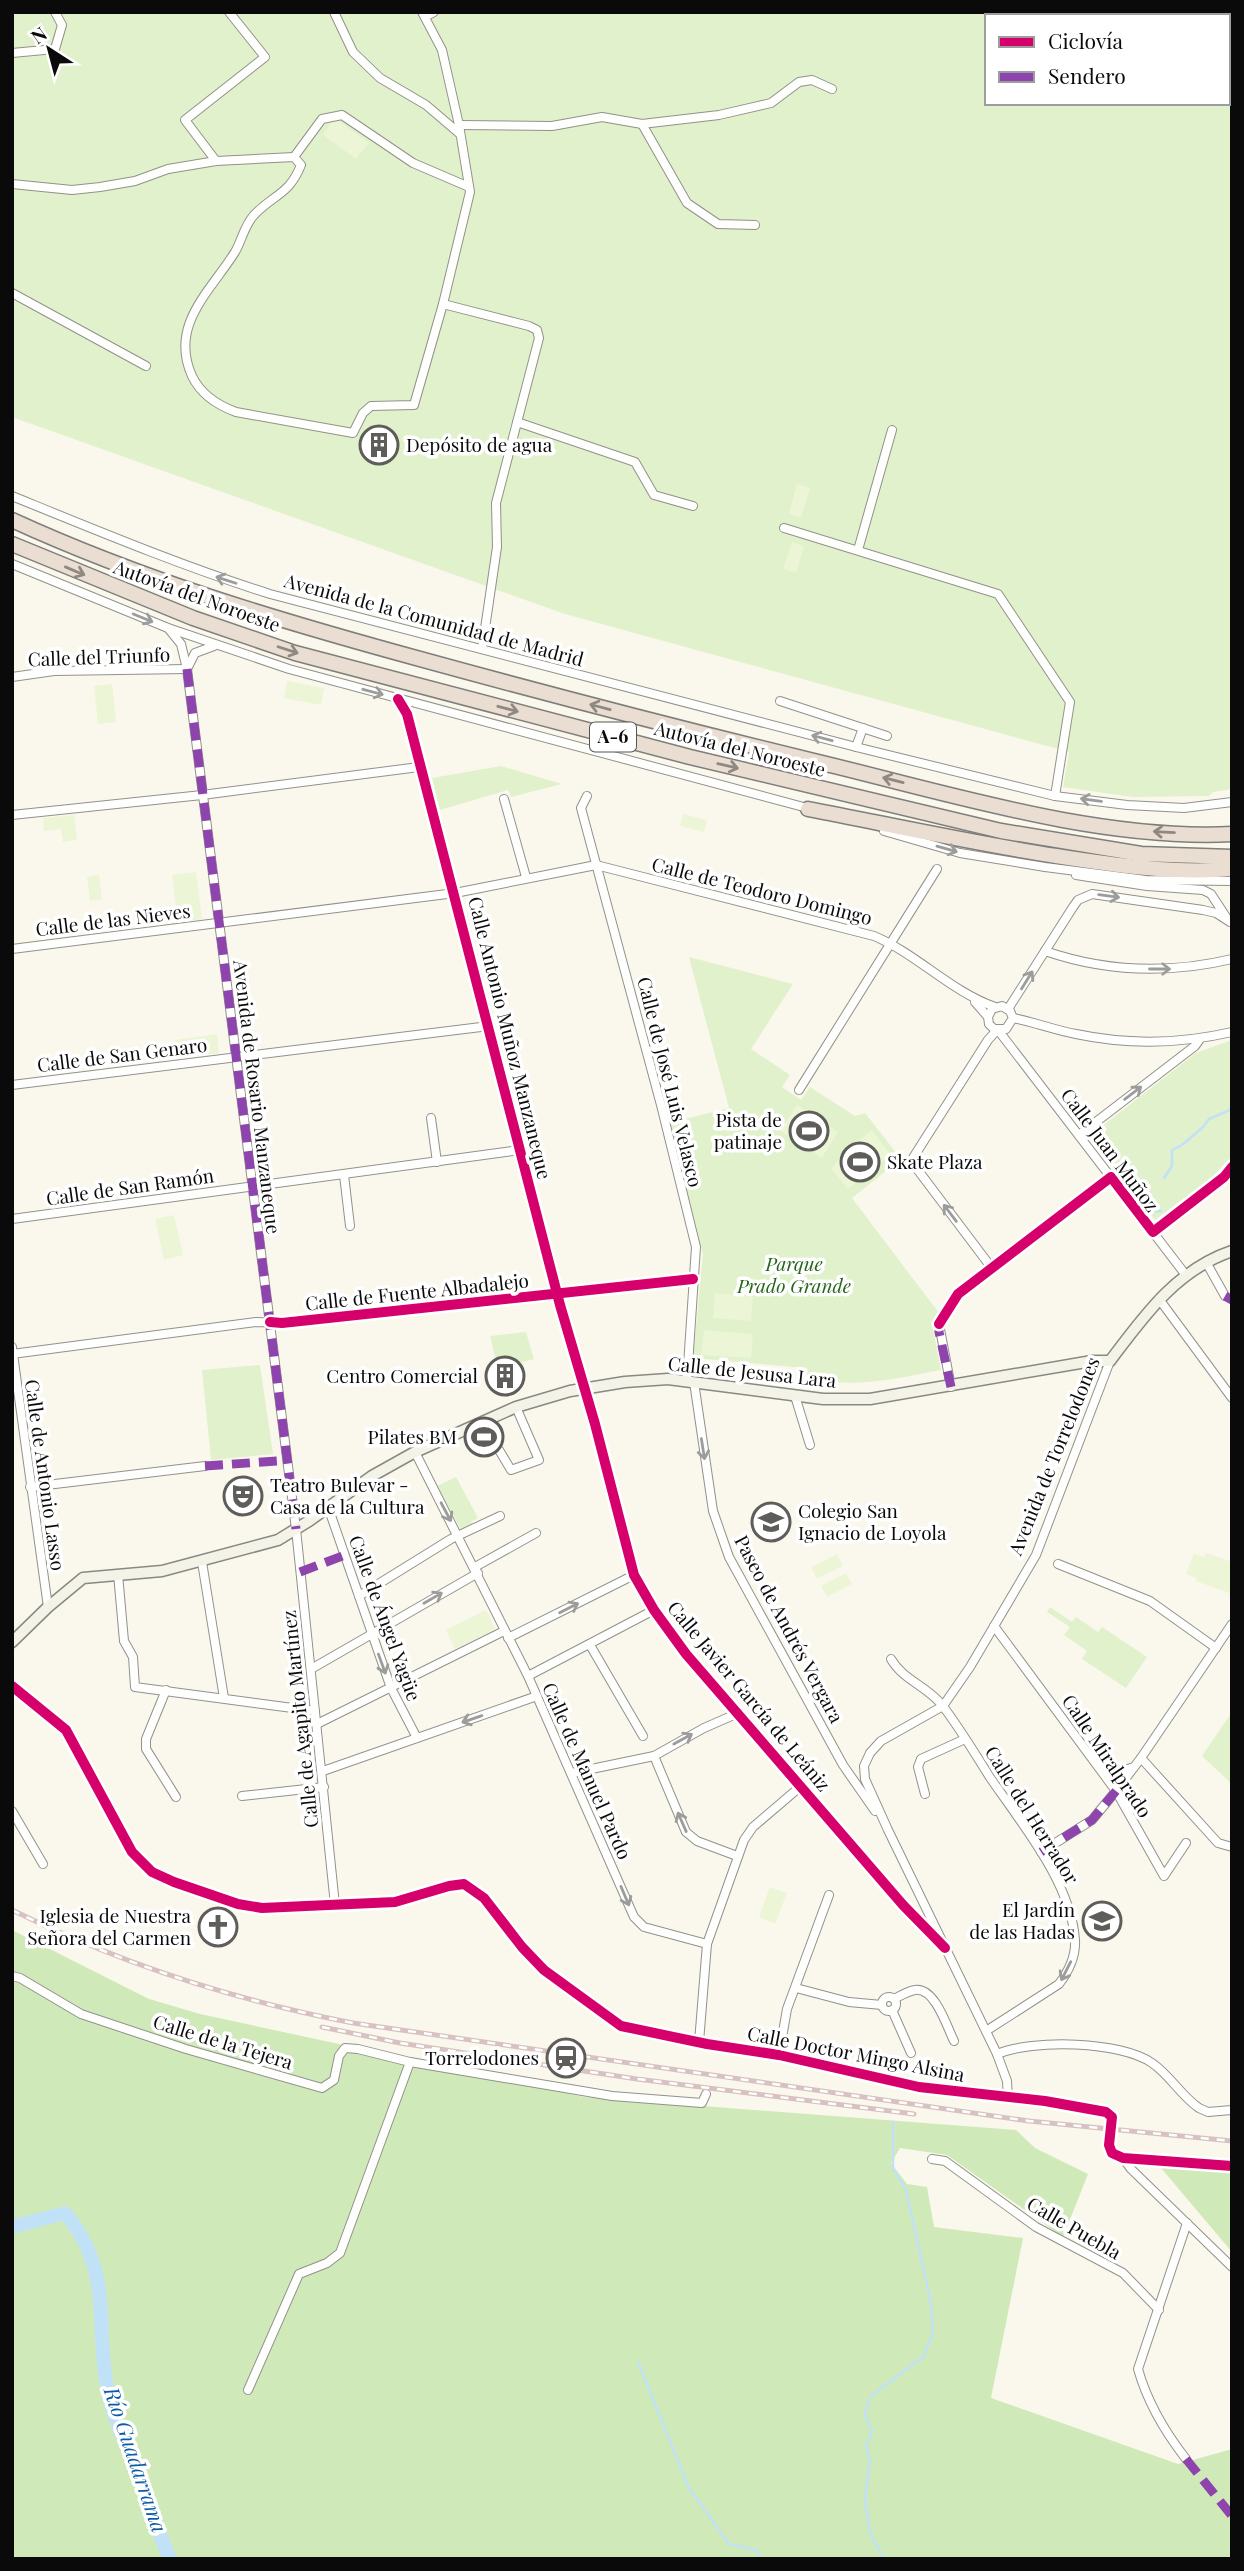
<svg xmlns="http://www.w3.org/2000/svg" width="1244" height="2571" viewBox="0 0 1244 2571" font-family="'Playfair Display',serif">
<rect width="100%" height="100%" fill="#faf8ed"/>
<g fill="#e1f1cb" fill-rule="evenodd">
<path d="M12,12H1232V789L1213,792L1209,796L1132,797L1063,787L1069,752L565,614L12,417ZM987,16H1228V103H987Z"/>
<polygon points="501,766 562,784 511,797 508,790 440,810 432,778"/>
<path d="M689,957L793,984L751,1049L790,1075L782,1087L801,1100L810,1087L855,1116L865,1113L901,1159L852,1198L939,1313L932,1324L941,1370C899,1378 850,1390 808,1377L805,1368L693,1358L703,1254L669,1123L729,1108Z"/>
<polygon points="1232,1040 1232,1156 1211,1178 1155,1220 1091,1135 1196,1053"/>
<polygon points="526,1332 534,1359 498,1369 490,1336"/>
<polygon points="260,1365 273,1454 211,1460 202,1370"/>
<polygon points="456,1477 478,1518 471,1522 474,1527 463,1533 437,1486"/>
<polygon points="1050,1607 1072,1622 1076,1617 1098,1632 1102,1627 1147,1657 1126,1688 1082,1659 1087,1651 1064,1635 1070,1627 1047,1612"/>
<polygon points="1232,1712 1232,1784 1202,1756"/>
</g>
<g fill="#d0e9b9">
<polygon points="12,1930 149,1999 200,2014 584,2097 1016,2130 1035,2148 1088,2174 1063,2237 947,2155 900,2148 891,2163 907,2184 927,2187 934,2227 1023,2238 991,2398 1178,2464 1232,2449 1232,2559 12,2559"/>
<polygon points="1232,2164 1232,2252 1161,2168"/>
</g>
<g fill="#ecf5d5">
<polygon points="333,120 337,120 369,143 356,159 323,135"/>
<polygon points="797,484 810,488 801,518 789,514"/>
<polygon points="792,542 804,546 796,573 783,569"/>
<polygon points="287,681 324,688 321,705 284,698"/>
<polygon points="112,684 116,722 98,724 94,686"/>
<polygon points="683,814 707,820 704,832 680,826"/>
<polygon points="74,815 77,840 63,842 61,829 44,831 43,818"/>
<polygon points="196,872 202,919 178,922 172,875"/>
<polygon points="99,875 102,899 90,901 87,877"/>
<polygon points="217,1034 219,1053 177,1058 175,1040"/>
<polygon points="797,1105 838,1132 822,1158 780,1131"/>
<polygon points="872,1130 891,1155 848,1189 831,1169 847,1149"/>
<polygon points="174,1215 183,1255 164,1260 155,1219"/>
<polygon points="715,1293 753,1297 751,1321 713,1318"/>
<polygon points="704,1330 753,1334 751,1358 701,1355"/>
<polygon points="1194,1553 1204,1557 1207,1553 1232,1562 1232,1594 1196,1581 1197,1578 1186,1574"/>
<polygon points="837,1554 843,1566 817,1579 811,1567"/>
<polygon points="846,1573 852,1584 827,1597 821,1586"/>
<polygon points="486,1610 495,1629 455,1649 446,1630"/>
<polygon points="770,1887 787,1893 775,1924 759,1917"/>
</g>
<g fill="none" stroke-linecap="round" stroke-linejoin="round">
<g stroke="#c1e2f6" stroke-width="2.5">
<polyline points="1126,1176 1152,1211 1161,1211"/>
<polyline points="1164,1178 1172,1166 1172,1150 1182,1145 1203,1127 1209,1119 1232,1109"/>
<polyline points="638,2362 689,2488 729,2544 756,2550 761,2559"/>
<polyline points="884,2559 870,2534 865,2499 870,2459 866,2447 872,2431 865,2415 870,2397 923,2357 933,2334 931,2303 906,2190 893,2168 893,2122"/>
</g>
<path stroke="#c1e2f6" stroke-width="14" d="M12,2227L65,2213C115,2272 94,2326 108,2392C115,2425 130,2453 143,2483C153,2508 158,2534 170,2559"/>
<defs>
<g id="street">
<polyline points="334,12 353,52 380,78 426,105 460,134"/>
<polyline points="422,12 442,50 459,125 470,192 443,304 529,326 537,330 539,338 496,503 497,547 482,649"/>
<polyline points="425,17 434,12"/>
<polyline points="12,53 55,49 62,25 55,12"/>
<polyline points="642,124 687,203 718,224 755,225"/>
<polyline points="459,125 552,126 602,117 642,124 719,115 771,103 799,82 812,80 832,89"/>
<polyline points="294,157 322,119 342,115 413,163 469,187"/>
<polyline points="216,161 185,120 265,57 229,12"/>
<path d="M12,184L72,190L100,187L135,181L168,169L216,161L294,157L301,165C289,195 274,194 254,215C244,226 242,240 235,252C210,292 169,325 192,376C201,395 217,405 236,412L353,433L363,413L371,406L414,405L443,304"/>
<polyline points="12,293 146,366"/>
<polyline points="517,422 635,462 654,495 693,506"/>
<path d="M12,496C98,531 182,566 270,594L856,747L1055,796L1127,805L1184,808L1232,802"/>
<polyline points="784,528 998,594 1070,702 1055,796"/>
<polyline points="858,550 892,430"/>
<polyline points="12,564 168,628 289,669 811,809"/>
<polyline points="168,628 181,644 187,669 296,1529 335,1905"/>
<polyline points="187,669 195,653 214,646"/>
<polyline points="12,677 54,671 187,669"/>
<polyline points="398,699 407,714 560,1305 595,1424 634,1575 654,1610 686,1654 903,1905 945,1948"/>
<polyline points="780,701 887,736"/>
<polyline points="856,747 863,728"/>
<polyline points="587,796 581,808 661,1105 696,1247 687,1380"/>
<polyline points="504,799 526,877"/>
<polyline points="12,815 202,795 419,767"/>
<polyline points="884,831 960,853 1045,867 1146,880 1232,881"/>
<polyline points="1076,875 1147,886 1203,890 1211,894 1228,920"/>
<path d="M12,949L455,893L596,865L874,936C917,954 950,991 995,1007"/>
<path d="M1045,951C1106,972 1169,974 1232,959"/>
<polyline points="975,1002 988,1017 989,1024 994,1029 1006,1029 1013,1018 1010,1011 1002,1006 992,1009 988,1017"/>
<polyline points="1008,1009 1073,907 1078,900 1092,894 1203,910 1216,913 1230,922"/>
<path d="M1013,1018C1034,1022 1054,1030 1076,1034C1128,1045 1180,1044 1232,1032"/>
<polyline points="998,1030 1185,1274"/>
<polyline points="12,1085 489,1026"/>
<polyline points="799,1090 937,869"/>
<polyline points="431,1118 437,1162"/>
<polyline points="1079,1135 1195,1046 1200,1039"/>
<polyline points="344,1175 350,1226"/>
<polyline points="12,1219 520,1150"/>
<polyline points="1153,1232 1224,1177 1232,1167"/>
<polyline points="1206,1262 1225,1296"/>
<polyline points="991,1267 911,1161 988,1040 997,1030"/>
<polyline points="1159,1299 1232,1398"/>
<polyline points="12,1347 48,1607"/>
<polyline points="12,1354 256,1322 282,1323 693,1279"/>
<polyline points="694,1382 713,1511 729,1557 843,1765 875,1811"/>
<polyline points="951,1387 939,1324 958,1294 1111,1177"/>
<polyline points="795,1396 810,1445"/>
<polyline points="499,1450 511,1470 539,1460 516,1407"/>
<polyline points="415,1452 528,1676 634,1917 644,1927 707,1944"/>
<polyline points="30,1487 205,1466"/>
<polyline points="328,1507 391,1688 417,1738"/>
<polyline points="202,1562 224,1698"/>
<polyline points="1058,1564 1150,1601 1216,1648"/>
<polyline points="475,1567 536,1533"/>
<polyline points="118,1574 124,1641 133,1657 135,1687 315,1711"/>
<polyline points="359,1596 451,1539 500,1516"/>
<polyline points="994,1626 1116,1791 1164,1876 1186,1843"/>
<polyline points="508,1638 634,1575"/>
<polyline points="590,1645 643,1736"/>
<path d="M891,1659C903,1680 927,1686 942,1705C959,1727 974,1752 989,1776C1021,1823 1071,1882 1075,1940C1076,1956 1068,1972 1059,1984L986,2031"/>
<polyline points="311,1669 478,1573"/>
<polyline points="528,1676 654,1610"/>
<polyline points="12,1686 66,1730 132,1852 152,1872 174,1882 238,1904 262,1908 395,1902 449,1886 464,1884 484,1898 522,1947 544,1970 621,2026 707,2044 779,2055 919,2087 1045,2101 1106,2112 1112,2117"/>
<polyline points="166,1690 146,1739 146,1749 176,1797"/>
<polyline points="317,1724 504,1631"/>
<polyline points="654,1756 686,1832 697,1841 737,1856"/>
<polyline points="1141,1758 1218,1843 1232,1847"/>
<polyline points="323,1771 537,1696"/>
<polyline points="1102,1771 1118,1772 1134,1767"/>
<polyline points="572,1773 654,1756 704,1728 736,1714"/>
<polyline points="925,1794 918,1767 921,1759 965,1739"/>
<polyline points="242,1796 324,1787"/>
<polyline points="12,1811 43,1864"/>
<polyline points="1041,1852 1092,1820 1116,1791 1141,1758 1232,1624"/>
<polyline points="12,1976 20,1978 81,2014 186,2049 322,2088 334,2080 339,2056 345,2048 358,2049 410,2062 612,2096 702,2103 706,2094"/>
<polyline points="796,1988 849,2002 882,2005"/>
<circle cx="889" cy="2004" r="7"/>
<path d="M894,1999C900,1996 908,1991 915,1990C935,1987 947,2027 954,2041"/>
<polyline points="892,2010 911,2053"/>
<polyline points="699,2042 707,1944 744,1840 753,1827 801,1786"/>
<path d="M997,2054C1033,2039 1120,2041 1152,2063C1170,2075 1181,2096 1199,2108L1208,2112L1232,2110"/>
<polyline points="779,2055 787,2009 829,1895"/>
<polyline points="1008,2099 1007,2081 997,2054 888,1830 865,1779 864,1766 870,1753 881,1741 943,1706 970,1667 1036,1555 1110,1361"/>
<polyline points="1109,2145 1112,2153 1123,2158 1232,2166"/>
<polyline points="1123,2158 1131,2169 1232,2267"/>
<polyline points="932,2159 945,2161 1036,2227 1123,2273 1159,2310"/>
<polyline points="248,2390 299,2274 327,2263 340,2253 410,2062"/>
<path d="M1186,2459C1165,2432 1147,2401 1138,2369L1187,2223"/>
</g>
<path id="secondary" d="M12,1642L48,1607L83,1578L162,1571L278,1540L309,1521L372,1476L415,1452L516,1407L570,1391L625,1382L668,1379L823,1399H870L1092,1361H1110C1144,1316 1176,1270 1232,1251"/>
<g id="highway">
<path d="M12,520C145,581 281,621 420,659C551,695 682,729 814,761C944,792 1098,841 1232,834"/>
<polyline points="12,544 193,618 295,653 690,757 1001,831 1141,854 1232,857"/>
<path d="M808,809C891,825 973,843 1056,856C1113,865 1174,874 1232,869"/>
</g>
</defs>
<use href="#street" stroke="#92918c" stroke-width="10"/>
<use href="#secondary" stroke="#898883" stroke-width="13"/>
<use href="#highway" stroke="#7f7e7a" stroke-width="17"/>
<use href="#street" stroke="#fefefc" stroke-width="8"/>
<use href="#secondary" stroke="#f4f3e7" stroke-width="10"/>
<use href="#highway" stroke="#eaded2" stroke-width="14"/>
<defs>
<g id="rail">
<path d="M12,1910C121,1964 234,2000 353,2023L1029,2121L1232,2141"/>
<polyline points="322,2027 400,2043 637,2079 914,2114"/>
</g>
</defs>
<use href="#rail" stroke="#d7c2c1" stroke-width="5"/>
<use href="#rail" stroke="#fff" stroke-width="2.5" stroke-dasharray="8" stroke-linecap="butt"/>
<defs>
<polyline id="street-bridge" points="1109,2145 1112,2117"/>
</defs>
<use href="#street-bridge" stroke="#92918c" stroke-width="10" stroke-linecap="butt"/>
<use href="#street-bridge" stroke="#fefefc" stroke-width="8"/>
<g stroke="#8e44ad" stroke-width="9" stroke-dasharray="18 9" stroke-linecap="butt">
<polyline points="187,669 296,1529"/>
<polyline points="1225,1296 1232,1300"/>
<polyline points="942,1319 939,1324 939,1332 951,1387"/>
<polyline points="205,1466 277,1461"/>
<polyline points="300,1572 345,1555"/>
<polyline points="1041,1852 1092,1820 1116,1791"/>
<polyline points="1186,2459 1232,2516"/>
</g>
<defs>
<g id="cycleway">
<polyline points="398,699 407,714 560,1305 595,1424 634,1575 654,1610 686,1654 903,1905 945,1948"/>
<polyline points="270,1322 282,1323 693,1279"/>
<polyline points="939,1324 958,1294 1111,1177 1153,1232 1224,1177 1232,1167"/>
<polyline points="12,1686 66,1730 132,1852 152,1872 174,1882 238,1904 262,1908 395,1902 449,1886 464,1884 484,1898 522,1947 544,1970 621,2026 707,2044 779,2055 919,2087 1045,2101 1106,2112 1112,2117 1109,2145 1112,2153 1123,2158 1232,2166"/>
</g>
</defs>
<use href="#cycleway" stroke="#fff" stroke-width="15"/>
<use href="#cycleway" stroke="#d6006c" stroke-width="10"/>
</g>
<defs><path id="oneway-shaft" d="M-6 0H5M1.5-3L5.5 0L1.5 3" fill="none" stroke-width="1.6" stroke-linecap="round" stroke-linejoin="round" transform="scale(1.75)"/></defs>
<g stroke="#908982">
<use href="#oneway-shaft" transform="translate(75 571) rotate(23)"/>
<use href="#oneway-shaft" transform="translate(288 650) rotate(18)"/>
<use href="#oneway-shaft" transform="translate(600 707) rotate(-165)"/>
<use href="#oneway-shaft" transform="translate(508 709) rotate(15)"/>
<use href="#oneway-shaft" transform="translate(728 766) rotate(13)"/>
<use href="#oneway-shaft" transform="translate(893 780) rotate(-166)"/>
<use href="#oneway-shaft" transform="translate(1164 832) rotate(-177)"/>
</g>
<g stroke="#9c9c9b">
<use href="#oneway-shaft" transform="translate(226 580) rotate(-162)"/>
<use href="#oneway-shaft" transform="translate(143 618) rotate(22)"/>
<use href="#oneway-shaft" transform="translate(373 692) rotate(15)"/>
<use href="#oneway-shaft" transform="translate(822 738) rotate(-165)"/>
<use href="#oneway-shaft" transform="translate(1091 800) rotate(-172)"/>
<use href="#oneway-shaft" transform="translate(947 849) rotate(16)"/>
<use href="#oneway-shaft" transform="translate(1109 896) rotate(8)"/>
<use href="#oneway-shaft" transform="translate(1160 969)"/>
<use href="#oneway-shaft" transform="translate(1027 980) rotate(-58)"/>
<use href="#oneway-shaft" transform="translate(1133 1093) rotate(-37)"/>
<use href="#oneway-shaft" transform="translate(950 1213) rotate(-127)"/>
<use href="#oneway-shaft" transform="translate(703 1449) rotate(81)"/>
<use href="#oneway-shaft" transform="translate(446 1512) rotate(62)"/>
<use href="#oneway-shaft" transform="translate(433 1598) rotate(-30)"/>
<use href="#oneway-shaft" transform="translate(569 1608) rotate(-27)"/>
<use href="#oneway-shaft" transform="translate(382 1664) rotate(70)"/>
<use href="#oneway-shaft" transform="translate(472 1719) rotate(161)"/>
<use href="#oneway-shaft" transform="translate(683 1739) rotate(-29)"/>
<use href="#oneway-shaft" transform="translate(682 1822) rotate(-114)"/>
<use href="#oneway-shaft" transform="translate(625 1896) rotate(67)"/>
<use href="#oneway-shaft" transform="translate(1066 1971) rotate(117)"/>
</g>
<defs>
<symbol id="building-ring" viewBox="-11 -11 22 22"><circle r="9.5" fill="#fff" stroke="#5e5d59" stroke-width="1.5"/><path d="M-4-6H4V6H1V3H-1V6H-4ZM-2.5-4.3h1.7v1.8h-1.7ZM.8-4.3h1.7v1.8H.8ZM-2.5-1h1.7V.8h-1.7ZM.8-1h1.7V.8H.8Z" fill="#5e5d59"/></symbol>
<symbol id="stadium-ring" viewBox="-11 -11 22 22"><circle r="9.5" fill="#fff" stroke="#5e5d59" stroke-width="1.5"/><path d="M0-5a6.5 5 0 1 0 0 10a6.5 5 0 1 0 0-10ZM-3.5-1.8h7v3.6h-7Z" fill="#5e5d59"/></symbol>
<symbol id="theatre-ring" viewBox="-11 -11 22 22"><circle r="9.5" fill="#fff" stroke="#5e5d59" stroke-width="1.5"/><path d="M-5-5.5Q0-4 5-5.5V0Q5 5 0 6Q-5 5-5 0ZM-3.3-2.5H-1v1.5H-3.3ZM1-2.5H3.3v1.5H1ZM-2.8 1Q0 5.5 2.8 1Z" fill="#5e5d59"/></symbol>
<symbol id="school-ring" viewBox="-11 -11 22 22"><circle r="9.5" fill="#fff" stroke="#5e5d59" stroke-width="1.5"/><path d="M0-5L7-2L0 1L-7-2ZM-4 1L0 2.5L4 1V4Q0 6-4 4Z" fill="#5e5d59"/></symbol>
<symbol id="church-ring" viewBox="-11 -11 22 22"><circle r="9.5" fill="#fff" stroke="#5e5d59" stroke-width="1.5"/><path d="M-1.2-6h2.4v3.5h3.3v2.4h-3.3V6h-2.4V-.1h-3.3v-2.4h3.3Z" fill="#5e5d59"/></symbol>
<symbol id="station-ring" viewBox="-11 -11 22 22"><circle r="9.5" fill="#fff" stroke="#5e5d59" stroke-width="1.5"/><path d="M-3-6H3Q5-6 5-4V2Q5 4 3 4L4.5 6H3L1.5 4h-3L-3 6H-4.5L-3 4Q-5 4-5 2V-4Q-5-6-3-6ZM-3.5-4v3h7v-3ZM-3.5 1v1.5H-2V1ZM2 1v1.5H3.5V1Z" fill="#5e5d59"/></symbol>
</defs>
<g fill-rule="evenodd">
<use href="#building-ring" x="357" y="423" width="44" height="44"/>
<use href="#stadium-ring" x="787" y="1109" width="44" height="44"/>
<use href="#stadium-ring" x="838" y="1140" width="44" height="44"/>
<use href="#building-ring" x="483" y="1354" width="44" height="44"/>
<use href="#stadium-ring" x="462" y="1415" width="44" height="44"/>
<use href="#theatre-ring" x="221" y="1474" width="44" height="44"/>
<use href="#school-ring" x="749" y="1500" width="44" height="44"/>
<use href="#school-ring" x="1080" y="1899" width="44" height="44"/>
<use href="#church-ring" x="196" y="1905" width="44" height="44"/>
<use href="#station-ring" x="544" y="2036" width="44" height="44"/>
</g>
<g text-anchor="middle" stroke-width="7" stroke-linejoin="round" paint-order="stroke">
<rect fill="#fff" stroke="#545454" stroke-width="2" x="590" y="722.5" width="46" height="29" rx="5"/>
<g font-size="18" font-weight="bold" fill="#0a0a0a">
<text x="613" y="743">A-6</text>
</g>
<g font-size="19" fill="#0a0a0a" stroke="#fff" text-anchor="end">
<text x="406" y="452" text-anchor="start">Depósito de agua</text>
<text x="782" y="1127">Pista de<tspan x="782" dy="22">patinaje</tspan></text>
<text x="887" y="1169" text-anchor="start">Skate Plaza</text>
<text x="478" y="1383">Centro Comercial</text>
<text x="457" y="1444">Pilates BM</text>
<text x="270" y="1492" text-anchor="start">Teatro Bulevar -<tspan x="270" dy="22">Casa de la Cultura</tspan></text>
<text x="798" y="1518" text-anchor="start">Colegio San<tspan x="798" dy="22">Ignacio de Loyola</tspan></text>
<text x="1075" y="1917">El Jardín<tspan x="1075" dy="22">de las Hadas</tspan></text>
<text x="191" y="1923">Iglesia de Nuestra<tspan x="191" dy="22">Señora del Carmen</tspan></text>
<text x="539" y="2065">Torrelodones</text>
</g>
<g font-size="19" fill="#0a0a0a" stroke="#fff">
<text transform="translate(197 596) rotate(20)" y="7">Autovía del Noroeste</text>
<text transform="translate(434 620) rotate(15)" y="7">Avenida de la Comunidad de Madrid</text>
<text transform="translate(99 657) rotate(-2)" y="7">Calle del Triunfo</text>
<text transform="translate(740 749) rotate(14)" y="7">Autovía del Noroeste</text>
<text transform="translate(762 891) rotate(14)" y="7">Calle de Teodoro Domingo</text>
<text transform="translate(113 920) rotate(-7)" y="7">Calle de las Nieves</text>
<text transform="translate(510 1038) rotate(76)" y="7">Calle Antonio Muñoz Manzaneque</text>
<text transform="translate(122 1055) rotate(-7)" y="7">Calle de San Genaro</text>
<text transform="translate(670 1082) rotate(76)" y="7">Calle de José Luis Velasco</text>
<text transform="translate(257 1097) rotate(83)" y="7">Avenida de Rosario Manzaneque</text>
<text transform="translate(1110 1150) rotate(53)" y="7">Calle Juan Muñoz</text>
<text transform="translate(130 1187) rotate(-8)" y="7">Calle de San Ramón</text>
<text transform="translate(417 1292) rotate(-6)" y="7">Calle de Fuente Albadalejo</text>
<text transform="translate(752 1372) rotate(6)" y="7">Calle de Jesusa Lara</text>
<text transform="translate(1054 1456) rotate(-68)" y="7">Avenida de Torrelodones</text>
<text transform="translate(45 1475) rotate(82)" y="7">Calle de Antonio Lasso</text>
<text transform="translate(385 1618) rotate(70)" y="7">Calle de Ángel Yagüe</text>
<text transform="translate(789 1629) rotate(62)" y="7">Paseo de Andrés Vergara</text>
<text transform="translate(749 1696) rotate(50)" y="7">Calle Javier García de Leániz</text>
<text transform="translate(300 1719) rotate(-96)" y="7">Calle de Agapito Martínez</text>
<text transform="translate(1107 1756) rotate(56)" y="7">Calle Miralprado</text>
<text transform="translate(587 1771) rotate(66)" y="7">Calle de Manuel Pardo</text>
<text transform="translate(1032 1815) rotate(58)" y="7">Calle del Herrador</text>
<text transform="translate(223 2042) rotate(17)" y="7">Calle de la Tejera</text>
<text transform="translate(856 2054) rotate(11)" y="7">Calle Doctor Mingo Alsina</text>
<text transform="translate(1074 2228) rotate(30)" y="7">Calle Puebla</text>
</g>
<g font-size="19" font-style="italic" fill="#256518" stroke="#fff">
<text x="794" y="1271">Parque<tspan x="794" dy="22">Prado Grande</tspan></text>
</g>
<g font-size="21" font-style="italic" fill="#0d5ca3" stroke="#fff">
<text transform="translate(135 2460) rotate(71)" y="7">Río Guadarrama</text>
</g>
</g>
<rect width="1244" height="2571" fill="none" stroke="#0a0a0a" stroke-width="28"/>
<rect x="985" y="14" width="245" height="91" fill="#ffffff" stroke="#9d9d9d" stroke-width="2"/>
<rect x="999" y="37" width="35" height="10" fill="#d6006c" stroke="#9d9d9d" stroke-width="2"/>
<text x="1048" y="49" font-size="21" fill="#0a0a0a">Ciclovía</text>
<rect x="999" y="72" width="35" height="10" fill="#8e44ad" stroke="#9d9d9d" stroke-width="2"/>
<text x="1048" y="84" font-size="21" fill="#0a0a0a">Sendero</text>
<g transform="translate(49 49) rotate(324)" stroke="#ffffff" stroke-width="5" paint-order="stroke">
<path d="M0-5L12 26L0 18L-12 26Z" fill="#0a0a0a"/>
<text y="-10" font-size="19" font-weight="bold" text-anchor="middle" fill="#0a0a0a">N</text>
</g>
</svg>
